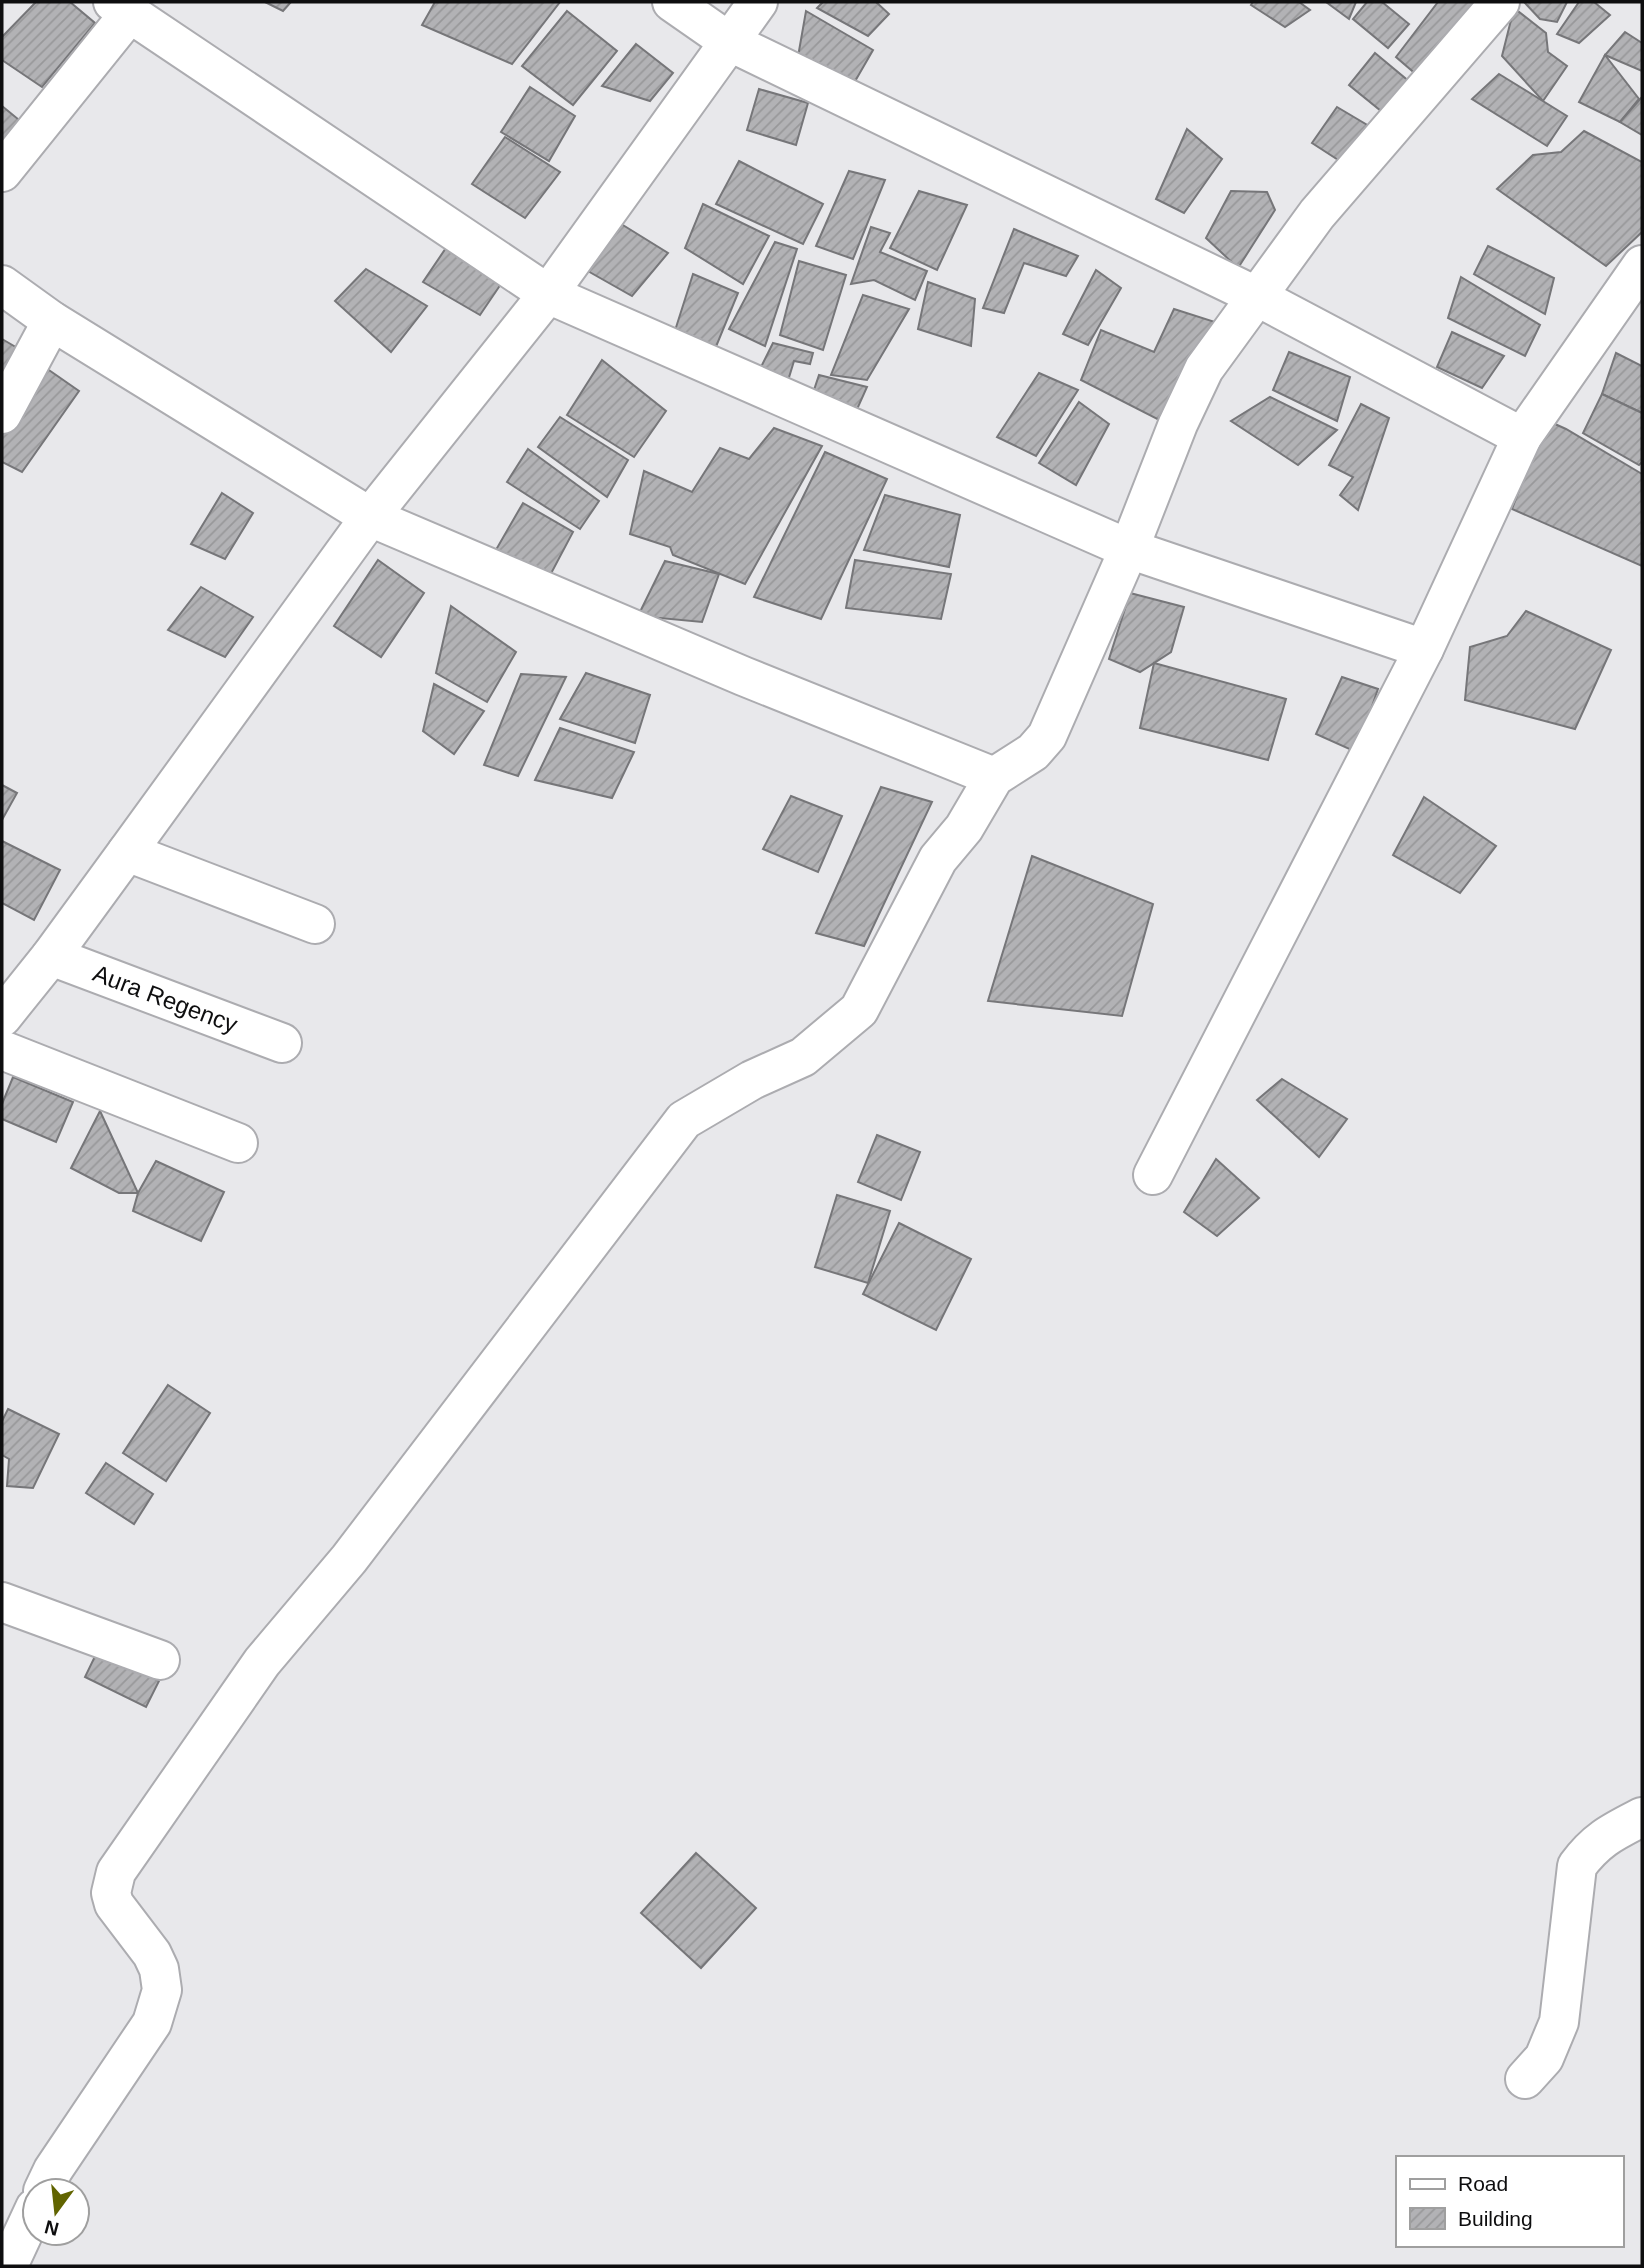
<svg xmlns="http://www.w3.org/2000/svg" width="1644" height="2268" viewBox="0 0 1644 2268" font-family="Arial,sans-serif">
<defs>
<pattern id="building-hatch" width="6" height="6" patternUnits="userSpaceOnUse" patternTransform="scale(1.75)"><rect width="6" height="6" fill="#b2b2b5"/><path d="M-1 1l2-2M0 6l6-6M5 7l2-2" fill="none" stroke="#98989a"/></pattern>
</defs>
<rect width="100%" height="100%" fill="#e8e8eb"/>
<g fill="url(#building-hatch)" stroke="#767679" stroke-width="2">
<polygon points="36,2 70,2 95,23 42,87 2,60 2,37"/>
<polygon points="265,2 291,2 283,11"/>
<polygon points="435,2 560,2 512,64 422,25"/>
<polygon points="823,2 876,2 889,14 868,36 817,8"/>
<polygon points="1253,2 1299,2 1310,10 1285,27 1251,5"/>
<polygon points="1326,2 1356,2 1349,19"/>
<polygon points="1367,2 1382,2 1409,24 1388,48 1353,19"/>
<polygon points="1438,2 1480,2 1425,82 1396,57"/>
<polygon points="1524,2 1567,2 1557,22 1540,19"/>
<polygon points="1579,2 1594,2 1610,15 1579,43 1557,34"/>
<polygon points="1514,8 1546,33 1548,52 1567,66 1543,101 1502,56"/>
<polygon points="567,11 617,51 573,105 522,66"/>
<polygon points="806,11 873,50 846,97 796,68"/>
<polygon points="1625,32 1642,43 1642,71 1605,55"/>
<polygon points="636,44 673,73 650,101 602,86"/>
<polygon points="1375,53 1411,83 1386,115 1349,85"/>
<polygon points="1605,55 1639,99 1620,122 1579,102"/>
<polygon points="1499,74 1567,116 1547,146 1472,99"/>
<polygon points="530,87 575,116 549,161 501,132"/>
<polygon points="759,89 808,103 796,145 747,130"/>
<polygon points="1642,97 1642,135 1620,122"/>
<polygon points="2,106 24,124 2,148"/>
<polygon points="1337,107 1379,132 1346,165 1312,143"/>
<polygon points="1187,129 1222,159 1184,213 1156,199"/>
<polygon points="1584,131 1642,162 1642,232 1606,266 1497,189 1533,155 1561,152"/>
<polygon points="505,137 560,172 525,218 472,184"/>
<polygon points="739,161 823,204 803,244 716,204"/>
<polygon points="849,171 885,180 853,259 816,246"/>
<polygon points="919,191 967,205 937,270 890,248"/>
<polygon points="1231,191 1267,192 1275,210 1238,268 1206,238"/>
<polygon points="703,204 769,236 743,284 685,248"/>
<polygon points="618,222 668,253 632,296 586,270"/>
<polygon points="871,227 890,233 880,252 927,271 915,300 874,280 851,284"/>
<polygon points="1014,229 1078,256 1066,276 1024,263 1004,313 983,308"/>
<polygon points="454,236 503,281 480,315 423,282"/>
<polygon points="775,242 797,249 765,346 729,329"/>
<polygon points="1488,246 1554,278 1545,314 1474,274"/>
<polygon points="799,261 846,275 823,350 780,335"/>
<polygon points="366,269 427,306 391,352 335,301"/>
<polygon points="1096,270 1121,288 1088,345 1063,334"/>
<polygon points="693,274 738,293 713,354 672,340"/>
<polygon points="1461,277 1540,325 1525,356 1448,318"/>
<polygon points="928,282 975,299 971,346 918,329"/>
<polygon points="863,295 909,309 867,380 831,375"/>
<polygon points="1174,309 1215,322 1167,424 1081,380 1101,330 1154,352"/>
<polygon points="1452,332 1504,356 1482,388 1437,367"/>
<polygon points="2,339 26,353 2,388"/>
<polygon points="773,343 813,353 810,364 794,361 787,384 758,373"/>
<polygon points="1289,352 1350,377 1337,421 1273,390"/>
<polygon points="1616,353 1642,366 1642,413 1602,394"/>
<polygon points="602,360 666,411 634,457 567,415"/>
<polygon points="46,368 79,391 22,472 2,462 2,433"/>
<polygon points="1039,373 1078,390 1036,456 997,437"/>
<polygon points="819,375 867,387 854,416 811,399"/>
<polygon points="1602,394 1642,413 1642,462 1639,465 1583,433"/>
<polygon points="1270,397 1337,430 1298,465 1231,421"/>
<polygon points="1079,402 1109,424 1076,485 1039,463"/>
<polygon points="1361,404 1389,418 1358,510 1340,495 1353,477 1329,465"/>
<polygon points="560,417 628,460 607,497 538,447"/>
<polygon points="1546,420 1566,429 1642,474 1642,566 1512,509"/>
<polygon points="774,428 822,446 745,584 673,555 670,547 630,534 644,471 692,492 720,448 749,459"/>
<polygon points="528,449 599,501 580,529 507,482"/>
<polygon points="825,452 887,479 821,619 754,597"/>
<polygon points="222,493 253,513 225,559 191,544"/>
<polygon points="885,495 960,515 949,567 864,550"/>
<polygon points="523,503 573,532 546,583 493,555"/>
<polygon points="378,560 424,593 381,657 334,626"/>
<polygon points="855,560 951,574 941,619 846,608"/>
<polygon points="665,561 719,574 702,622 638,616"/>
<polygon points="201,587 253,617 225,657 168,630"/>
<polygon points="1130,593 1184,607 1171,652 1140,672 1109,659"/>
<polygon points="451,606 516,652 487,702 436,673"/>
<polygon points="1526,611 1611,650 1575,729 1465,700 1470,647 1507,636"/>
<polygon points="1154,663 1286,699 1268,760 1140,728"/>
<polygon points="586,673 650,695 635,743 560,719"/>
<polygon points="521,674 566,677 518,776 484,765"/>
<polygon points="1342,677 1378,689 1356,752 1316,734"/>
<polygon points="434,684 484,711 454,754 423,731"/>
<polygon points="560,728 634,752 612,798 535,780"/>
<polygon points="2,785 17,793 2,820"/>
<polygon points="881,787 932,802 864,946 816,933"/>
<polygon points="791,796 842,816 818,872 763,849"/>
<polygon points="1424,797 1496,846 1460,893 1393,855"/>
<polygon points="2,841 60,870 34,920 2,903"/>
<polygon points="1032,856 1153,904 1122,1016 988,1001"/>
<polygon points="13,1077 73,1102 56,1142 2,1119 2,1104"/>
<polygon points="1282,1079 1347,1119 1319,1157 1257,1100"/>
<polygon points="100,1111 138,1193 119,1193 71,1168"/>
<polygon points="877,1135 920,1152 901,1200 858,1182"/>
<polygon points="1216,1159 1259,1198 1217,1236 1184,1212"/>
<polygon points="156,1161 224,1192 201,1241 133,1211 138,1193"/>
<polygon points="837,1195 890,1211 868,1283 815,1267"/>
<polygon points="899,1223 971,1259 936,1330 863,1294"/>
<polygon points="168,1385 210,1413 166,1481 123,1453"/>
<polygon points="8,1409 59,1434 33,1488 7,1486 9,1459 2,1455 2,1421"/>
<polygon points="106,1463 153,1494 134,1524 86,1493"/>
<polygon points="98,1650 159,1681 146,1707 85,1677"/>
<polygon points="696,1853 756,1908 701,1968 641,1913"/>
</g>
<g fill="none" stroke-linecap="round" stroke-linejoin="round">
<defs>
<g id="minor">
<polyline points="113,2 548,294 1129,549 1424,649"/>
<polyline points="672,2 728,41 1256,296 1522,437"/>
<polyline points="2,172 130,13"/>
<polyline points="2,285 52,321 370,517 743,676 994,777"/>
<polyline points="2,414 52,321"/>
<polyline points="127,852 315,924"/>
<path id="s1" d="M51,956L282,1043"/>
<polyline points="2,1017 51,956 127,852 370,517 548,294 758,2"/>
<polyline points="2,1050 238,1143"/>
<polyline points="1153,1175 1424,649 1522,437 1642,265"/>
<polyline points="2,1602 160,1660"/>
<path d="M1525,2079L1544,2058L1559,2022L1577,1866C1597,1839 1613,1832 1642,1817"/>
<polyline points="43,2191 53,2170 152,2023 162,1990 159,1969 152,1954 114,1904 111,1893 116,1872 262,1662 349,1559 684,1120 752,1080 803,1057 859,1010 938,859 964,828 994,777 1033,752 1047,736 1129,549 1178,424 1204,369 1317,214 1500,2"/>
<polyline points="8,2266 35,2208"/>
</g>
</defs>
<use href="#minor" stroke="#acacb0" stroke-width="42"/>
<use href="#minor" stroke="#fff" stroke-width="38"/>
</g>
<g text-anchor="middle" stroke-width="5" stroke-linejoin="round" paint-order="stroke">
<g font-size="24" fill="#0e0e0f" stroke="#fff">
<text dy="8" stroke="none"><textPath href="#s1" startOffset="122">Aura Regency</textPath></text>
</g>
</g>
<rect width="1644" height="2268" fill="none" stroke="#0e0e0f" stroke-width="7"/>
<rect x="1396" y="2156" width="228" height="91" fill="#ffffff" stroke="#9f9f9f" stroke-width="2"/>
<rect x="1410" y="2179" width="35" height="10" fill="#ffffff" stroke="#9f9f9f" stroke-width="2"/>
<text x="1458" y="2191" font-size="21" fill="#0e0e0f">Road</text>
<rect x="1410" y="2208" width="35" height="21" fill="url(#building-hatch)" stroke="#9f9f9f" stroke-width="2"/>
<text x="1458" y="2226" font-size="21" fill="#0e0e0f">Building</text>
<g transform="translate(56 2212) rotate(195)"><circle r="33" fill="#ffffff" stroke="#9f9f9f" stroke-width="2"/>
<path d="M0-5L12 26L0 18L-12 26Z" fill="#616400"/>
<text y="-10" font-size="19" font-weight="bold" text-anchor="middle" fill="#0e0e0f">N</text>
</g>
</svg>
